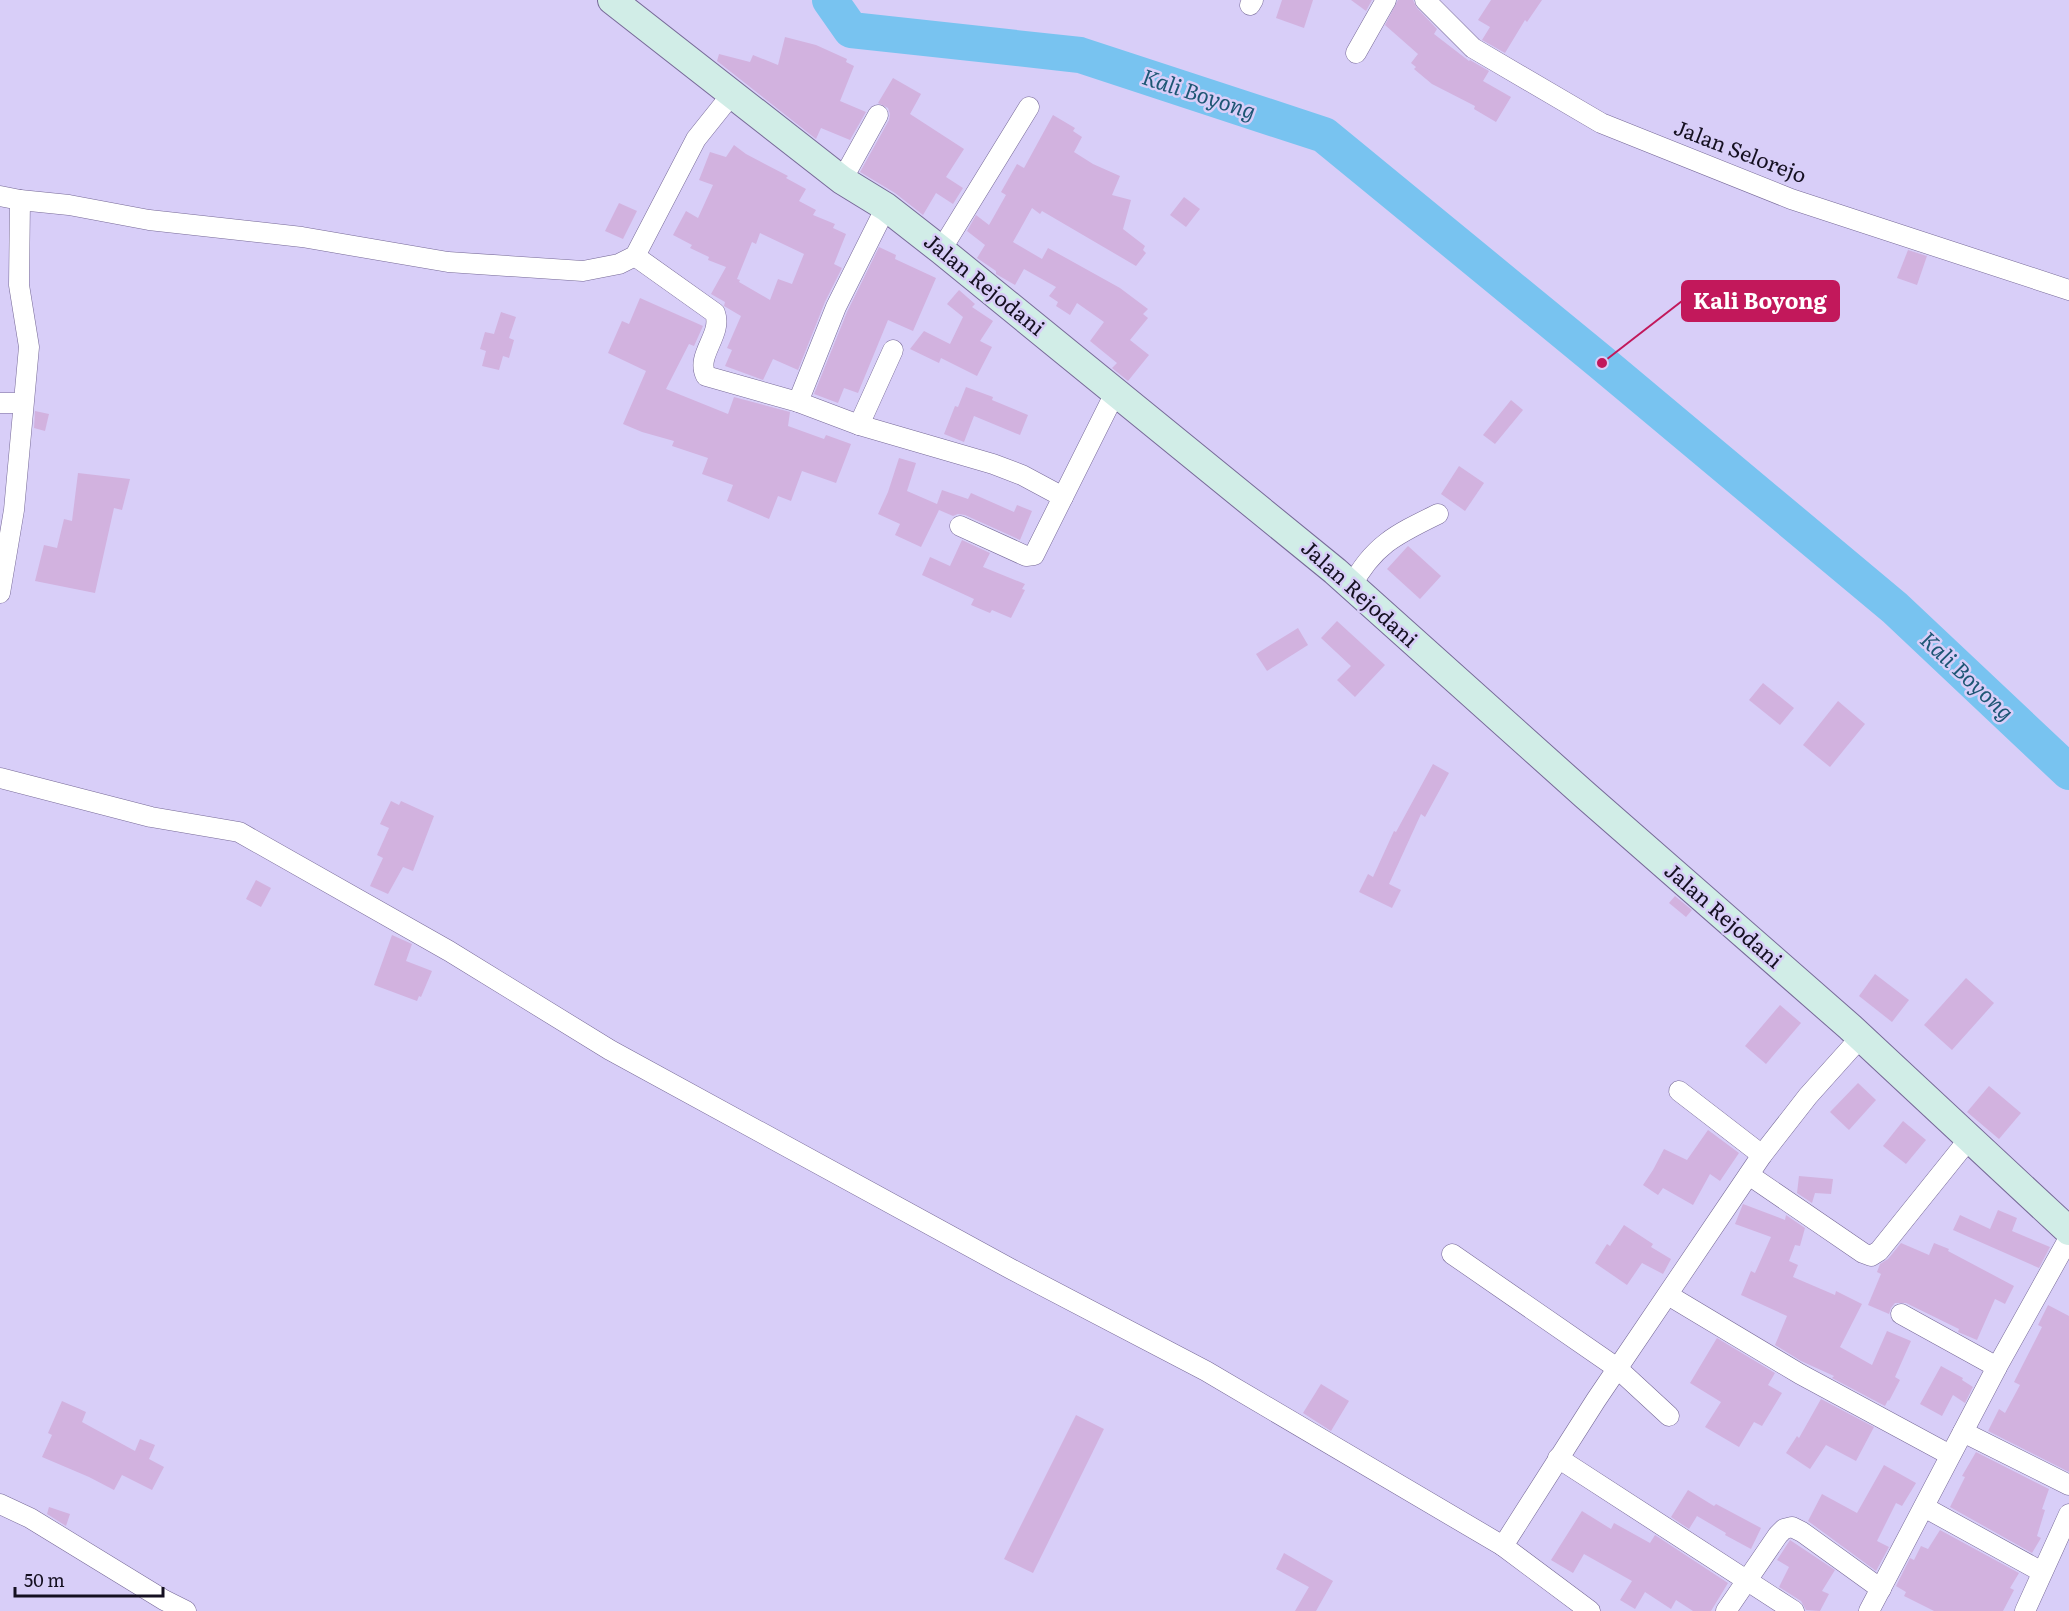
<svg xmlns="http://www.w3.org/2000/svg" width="2069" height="1611" viewBox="0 0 2069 1611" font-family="Literata,serif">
<rect width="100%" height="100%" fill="#d8cef8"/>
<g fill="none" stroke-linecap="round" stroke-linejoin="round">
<polyline stroke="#78c3f0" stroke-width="36" points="830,0 851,30 1080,55 1324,135 1602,363 1895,608 2069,772"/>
</g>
<g fill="#d2b2df" fill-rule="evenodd">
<polygon points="1282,0 1313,0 1304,28 1276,18"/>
<polygon points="1351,0 1372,0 1366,11"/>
<polygon points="1398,0 1413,0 1417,8 1437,29 1434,34 1469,61 1470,60 1489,71 1483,81 1511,97 1496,122 1474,109 1475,106 1432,84 1414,69 1416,67 1411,63 1418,54 1385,25"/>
<polygon points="1491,0 1542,0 1527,22 1525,20 1505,53 1482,40 1490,27 1478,20"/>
<polygon points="785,37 816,45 847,59 846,62 854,66 840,101 866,112 850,140 821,128 816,139 717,61 719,54 750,62 753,55 778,65"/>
<polygon points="893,78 921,94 910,114 964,149 946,177 963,188 953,204 936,193 923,215 895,193 860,172 889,120 890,114 888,108 878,103"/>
<polygon points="1053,115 1075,128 1073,131 1082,137 1074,152 1093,164 1120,176 1112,195 1131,200 1123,229 1145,246 1143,250 1146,253 1136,266 1042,211 1040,214 1032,208 1013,242 1042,259 1048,248 1120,288 1148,309 1143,314 1148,318 1130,340 1149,355 1128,381 1112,368 1117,363 1090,341 1104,322 1077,303 1070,315 1056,306 1058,302 1049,296 1056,287 1024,269 1015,285 996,274 996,271 977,258 985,245 967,231 976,215 989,225 1006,195 1001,192 1017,164 1024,168"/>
<path d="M734,145L746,154L788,176L786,178L806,189L799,201L816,210L813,215L835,224L833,228L846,234L834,264L842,268L825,302L798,370L773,359L763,380L725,366L732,350L727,348L741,316L724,306L725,302L711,294L726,267L708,260L709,257L690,248L692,245L673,235L686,211L698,218L713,185L699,180L710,152L726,157ZM760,233L804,254L792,284L778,279L770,300L739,282L740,280L737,279L752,242L756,244Z"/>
<polygon points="1184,197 1200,209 1186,227 1170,215"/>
<polygon points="619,203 637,211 623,239 605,231"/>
<polygon points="879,247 896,255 895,259 936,278 913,331 888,320 858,393 844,388 838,403 814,394 847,312"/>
<polygon points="1908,250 1927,256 1917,285 1897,278"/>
<polygon points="959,290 975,304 972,307 993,321 980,341 992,347 977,376 941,358 939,363 910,349 924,331 950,344 963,317 947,304"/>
<polygon points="640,298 703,326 694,346 689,344 666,389 728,414 734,397 790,412 788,426 824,439 826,435 851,444 836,483 802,471 791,501 778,496 769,519 727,501 733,485 702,474 708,458 672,446 674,441 642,432 623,424 646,371 608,353 622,321 629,324"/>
<polygon points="501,312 516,317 509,338 514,340 509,358 503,356 499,370 482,366 486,351 480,349 485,332 494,334"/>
<polygon points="966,387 993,397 992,400 1028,415 1020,435 974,416 964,442 944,434 955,406 958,407"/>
<polygon points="1511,400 1523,410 1495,444 1483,435"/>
<polygon points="35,411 49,414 45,431 34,428"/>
<polygon points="899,458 916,463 907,491 937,504 942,490 968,499 971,493 1014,512 1017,505 1032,511 1020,540 965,515 958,514 953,516 939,510 921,547 895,535 900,524 878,514 888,492"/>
<polygon points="1459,466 1484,483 1465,511 1441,494"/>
<polygon points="78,473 130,479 122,510 114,508 95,593 35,581 44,545 57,548 64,519 72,521"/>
<polygon points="962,540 990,553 983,567 1025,584 1022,589 1025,590 1011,618 992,610 990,613 971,605 974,599 922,575 930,557 950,566"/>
<polygon points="1408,546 1441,576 1420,599 1387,569"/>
<polygon points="1337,621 1385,665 1355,697 1337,680 1351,666 1321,638"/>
<polygon points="1298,628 1308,645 1267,671 1256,654"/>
<polygon points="1763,683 1794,708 1780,725 1749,700"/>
<polygon points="1838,701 1865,724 1830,767 1803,745"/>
<polygon points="1433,764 1449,773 1425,817 1421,814 1389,884 1401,890 1392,908 1359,892 1368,874 1373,877 1394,831 1396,832"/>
<polygon points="391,801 399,805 401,801 434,816 413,871 403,867 388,894 370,886 383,858 377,855 389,828 380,824"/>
<polygon points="256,880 271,888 261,907 246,899"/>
<polygon points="1675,896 1692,910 1686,917 1669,903"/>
<polygon points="392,935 412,944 406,961 432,971 421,997 419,996 417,1001 374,985"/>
<polygon points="1875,974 1909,1000 1892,1022 1859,996"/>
<polygon points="1966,978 1994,1003 1952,1050 1924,1025"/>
<polygon points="1780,1005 1801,1023 1766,1064 1745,1046"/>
<polygon points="1858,1083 1876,1100 1849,1130 1830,1112"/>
<polygon points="1989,1086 2021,1113 1999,1139 1967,1112"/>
<polygon points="1903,1121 1926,1140 1906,1164 1883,1146"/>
<polygon points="1708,1130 1739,1153 1720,1181 1710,1174 1693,1205 1663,1188 1658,1195 1643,1185 1653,1170 1664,1149 1687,1160"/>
<polygon points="1799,1176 1833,1179 1831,1194 1815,1193 1812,1203 1797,1193"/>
<polygon points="1743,1204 1785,1220 1786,1215 1805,1228 1800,1246 1795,1245 1789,1261 1798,1265 1793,1277 1835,1295 1836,1291 1862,1304 1840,1347 1872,1365 1887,1331 1911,1341 1895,1377 1900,1380 1889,1401 1888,1400 1885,1406 1832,1378 1834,1376 1801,1361 1775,1345 1787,1316 1741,1295 1751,1271 1755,1273 1771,1237 1735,1224"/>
<polygon points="1998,1210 2017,1218 2012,1231 2050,1247 2039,1268 1953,1230 1960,1215 1990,1229"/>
<polygon points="1624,1225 1653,1244 1651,1247 1671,1259 1663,1274 1642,1263 1627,1285 1595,1263 1607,1244 1610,1246"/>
<polygon points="1901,1243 1929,1255 1934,1243 1949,1249 1948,1251 2014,1286 2005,1304 1995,1299 1977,1340 1958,1332 1959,1329 1906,1303 1895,1303 1891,1308 1889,1314 1868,1305 1881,1274 1877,1272 1880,1264 1888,1259"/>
<polygon points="2048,1305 2069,1316 2069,1472 1988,1431 1999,1409 2005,1413 2020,1385 2014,1382 2042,1327 2038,1325"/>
<polygon points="1717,1338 1775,1373 1768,1385 1782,1393 1762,1426 1754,1422 1739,1447 1705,1427 1721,1402 1690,1383"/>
<polygon points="1941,1366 1963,1378 1962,1380 1973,1387 1965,1403 1953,1395 1942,1416 1920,1404"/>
<polygon points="1321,1384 1349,1401 1331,1431 1303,1413"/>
<polygon points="1821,1399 1874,1427 1856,1461 1826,1445 1810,1469 1786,1453 1797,1436 1799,1438"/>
<polygon points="62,1401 86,1412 82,1422 135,1451 140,1439 155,1445 149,1459 164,1467 152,1490 122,1475 114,1490 89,1477 42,1457 52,1435 48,1433"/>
<polygon points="1076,1415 1104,1429 1033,1573 1004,1559"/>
<polygon points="1976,1452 2049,1489 2042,1509 2045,1510 2037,1536 2041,1538 2032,1553 1950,1507 1965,1477 1962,1476"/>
<polygon points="1884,1465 1916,1483 1902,1506 1896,1503 1877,1541 1889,1547 1876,1571 1808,1521 1822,1494 1857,1513"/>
<polygon points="1688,1490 1714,1506 1716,1504 1761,1528 1751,1549 1725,1535 1726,1533 1697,1516 1689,1529 1671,1517"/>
<polygon points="49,1507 70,1514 66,1526 47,1514"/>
<polygon points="1582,1511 1611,1529 1614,1523 1650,1543 1655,1535 1728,1583 1711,1611 1693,1611 1676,1600 1671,1609 1645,1592 1635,1609 1620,1600 1632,1581 1584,1554 1573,1573 1551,1560"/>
<polygon points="1940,1530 2019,1573 2010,1588 2014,1590 2003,1611 1934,1611 1904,1596 1906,1592 1896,1586 1910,1558 1914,1560 1921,1546 1928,1549"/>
<polygon points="1790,1540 1835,1570 1822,1591 1829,1594 1820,1611 1806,1610 1801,1601 1779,1587 1789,1567 1777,1560"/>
<polygon points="1284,1553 1333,1581 1316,1611 1295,1611 1309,1587 1276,1569"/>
</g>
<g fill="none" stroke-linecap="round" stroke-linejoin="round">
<defs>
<g id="street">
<polyline points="1425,0 1473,48 1601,123 1791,199 2069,290"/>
<polyline points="1250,5 1253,0"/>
<polyline points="1356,53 1386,0"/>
<polyline points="842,180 878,115"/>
<polyline points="0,196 20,200"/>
<polyline points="941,250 1029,107"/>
<path d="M635,256L715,313C723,335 695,355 706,376L798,402L836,307L886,207"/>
<polyline points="798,402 859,425 993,464 1022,475 1063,497"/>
<polyline points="0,403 23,403"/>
<polyline points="859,425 893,350"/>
<polyline points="960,526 1026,556 1034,555 1115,393"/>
<path d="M1351,587C1373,545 1397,534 1438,514"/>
<polyline points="0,593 14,510 29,347 19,285 20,200 69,205 149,220 302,237 448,262 583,271 619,264 635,256 696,139 732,94"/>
<polyline points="0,778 151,817 239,832 449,951 610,1050 1011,1269 1206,1371 1503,1546"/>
<polyline points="1679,1091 1762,1155"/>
<polyline points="1749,1175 1863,1253 1871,1256 1879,1251 1969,1139"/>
<polyline points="1452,1254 1617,1368 1669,1416"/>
<polyline points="1668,1295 1800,1374 1950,1455"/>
<polyline points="1901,1314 1997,1367"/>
<polyline points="1963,1432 2069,1485"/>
<polyline points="1558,1458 1794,1611"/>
<polyline points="0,1504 30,1518 164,1600 186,1611"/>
<polyline points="1924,1507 2042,1572"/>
<polyline points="1590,1611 1503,1546 1596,1400 1762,1155 1808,1096 1860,1038"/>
<polyline points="1726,1611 1778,1535 1784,1529 1792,1527 1802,1532 1881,1589"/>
<polyline points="1869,1611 1997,1367 2069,1238"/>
<polyline points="2025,1611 2069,1514"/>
</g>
<polyline id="secondary" points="612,0 842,180 886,207 941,250 1335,571 1585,795 1850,1027 2069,1231"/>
</defs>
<use href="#street" stroke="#766997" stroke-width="21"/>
<use href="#secondary" stroke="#766997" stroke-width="30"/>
<use href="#street" stroke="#fff" stroke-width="20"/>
<use href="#secondary" stroke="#d1ede7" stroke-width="28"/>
</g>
<g text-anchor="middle" stroke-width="5" stroke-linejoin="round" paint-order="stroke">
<g font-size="21" fill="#151021" stroke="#d8cef8">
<text transform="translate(1740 152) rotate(21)" y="7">Jalan Selorejo</text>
<text transform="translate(984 285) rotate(39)" y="7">Jalan Rejodani</text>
<text transform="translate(1359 594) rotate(42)" y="7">Jalan Rejodani</text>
<text transform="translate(1723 916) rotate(41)" y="7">Jalan Rejodani</text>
</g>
<g font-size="22" font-style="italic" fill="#1d5674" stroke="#d8cef8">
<text transform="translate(1199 94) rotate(18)" y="8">Kali Boyong</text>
<text transform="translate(1967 676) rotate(43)" y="8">Kali Boyong</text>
</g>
</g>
<path fill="none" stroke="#c2185b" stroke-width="2" d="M1602 363L1682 301"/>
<circle fill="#c2185b" stroke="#d8cef8" stroke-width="2" cx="1602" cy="363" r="6"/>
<rect fill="#c2185b" stroke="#c2185b" stroke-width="2" x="1682" y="281" width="157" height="40" rx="6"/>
<g font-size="22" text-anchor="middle" font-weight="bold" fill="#fff">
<text x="1760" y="309">Kali Boyong</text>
</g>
<path d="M15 1587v9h148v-9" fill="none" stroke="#151021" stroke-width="3"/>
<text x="24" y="1587" font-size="18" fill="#151021" stroke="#d8cef8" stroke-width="4.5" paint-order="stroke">50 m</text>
</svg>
